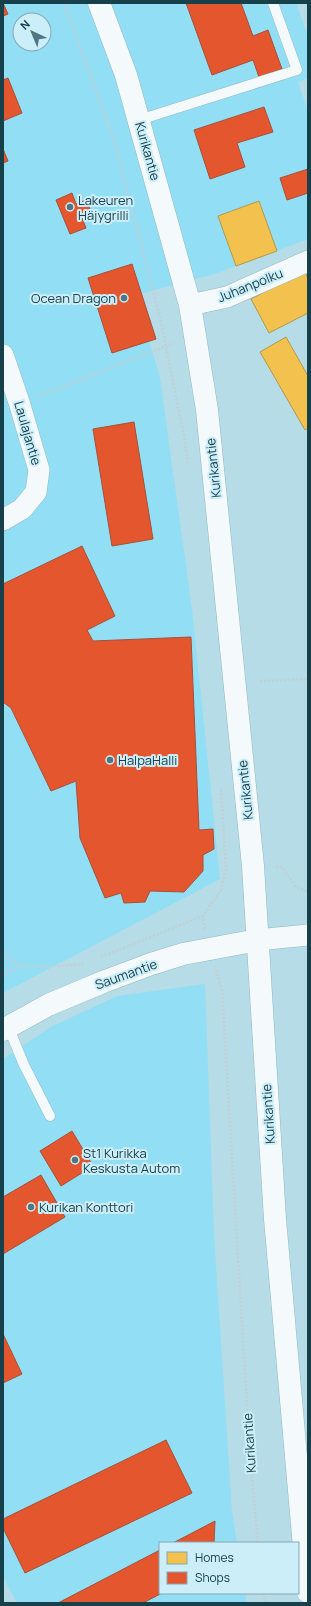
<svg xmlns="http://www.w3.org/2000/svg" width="311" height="1606" viewBox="0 0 311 1606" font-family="Manrope,sans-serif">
<rect width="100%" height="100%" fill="#b5dce7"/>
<g fill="#92def4" fill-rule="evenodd">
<path d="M3,3H296L308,36V78L298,82L308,112V239L214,274L136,295L160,378L192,609L220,879L3,993ZM20,20H44V44H20Z"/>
<polygon points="205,984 214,1235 232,1512 237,1543 160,1543 160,1593 245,1593 247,1603 17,1603 3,1577 3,1059 51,1027 117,996"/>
</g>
<g fill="#f2c14e" stroke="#b19a4d">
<polygon points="259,201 277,251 236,266 218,216"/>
<polygon points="304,271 308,278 308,313 269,333 251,299"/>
<polygon points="286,337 308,376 308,428 305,430 260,352"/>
</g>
<g fill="#e4572e" stroke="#a75037">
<polygon points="3,3 8,14 3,16"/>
<polygon points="186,3 241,3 253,36 268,30 282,69 259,77 253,60 212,75"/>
<polygon points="8,78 22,113 3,121 3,80"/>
<polygon points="264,107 273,132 237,143 245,167 210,179 194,130"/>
<polygon points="3,149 8,161 3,163"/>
<polygon points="308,169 308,193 287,200 280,178"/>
<polygon points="72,193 76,204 86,200 92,214 82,218 86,228 70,234 56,200"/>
<polygon points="132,264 156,339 112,353 88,278"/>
<polygon points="134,422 153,539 112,546 93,429"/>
<polygon points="82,546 115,616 87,630 93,641 191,637 199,830 213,829 214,849 203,855 203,871 184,892 150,891 145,902 124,903 121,893 105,898 80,838 76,781 51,791 11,708 3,702 3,584"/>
<polygon points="72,1131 93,1166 61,1186 40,1151"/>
<polygon points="41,1175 65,1217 3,1254 3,1197"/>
<polygon points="3,1334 22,1374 3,1383"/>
<polygon points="166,1440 192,1493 25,1573 3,1528 3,1519"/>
<polygon points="215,1521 214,1543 173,1543"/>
<polygon points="160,1550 160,1593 162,1593 143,1603 58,1603"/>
</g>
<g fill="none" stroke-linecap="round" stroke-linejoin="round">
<defs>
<g id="lane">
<polyline points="139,120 297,70 273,3"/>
<polyline points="8,1026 24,1065 50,1116"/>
</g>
<g id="street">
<polyline points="190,305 227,297 308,261"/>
<polyline points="3,355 19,402 39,470 36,492 22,509 3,520"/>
<polyline points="257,940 308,935"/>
</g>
<g id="secondary">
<polyline points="99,3 126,75 190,305 207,410 253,866 275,1219 308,1592"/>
<polyline points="3,1030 48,1005 103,982 151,964 183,954 257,940"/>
</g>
</defs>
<use href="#lane" stroke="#93b8c2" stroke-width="11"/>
<use href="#street" stroke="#93b8c2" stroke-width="22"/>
<use href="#secondary" stroke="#93b8c2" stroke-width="23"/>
<g stroke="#c3cfd3" stroke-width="2.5" stroke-dasharray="2 2" stroke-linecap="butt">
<polyline points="64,3 114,140 160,317 184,436 188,463"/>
<polyline points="39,396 166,346 174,344"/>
<polyline points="260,681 308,679"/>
<polyline points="276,867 282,867 295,886 308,892"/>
<polyline points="205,929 203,916 221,890 226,869 221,787"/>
<path d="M3,951C7,956 13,963 20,965C28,969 75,966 85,963"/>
<polyline points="101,957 203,916"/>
<polyline points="216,970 222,990 250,1457 258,1543"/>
<polyline points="3,975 20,966"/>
<polyline points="264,1593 265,1603"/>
</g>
<use href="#lane" stroke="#f4fafb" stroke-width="10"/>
<use href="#street" stroke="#f4fafb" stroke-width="21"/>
<use href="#secondary" stroke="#f4fafb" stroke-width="22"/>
</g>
<g fill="#4f7782" stroke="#cceef9" stroke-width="1.5">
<circle cx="70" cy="207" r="4"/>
<circle cx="124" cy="298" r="4"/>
<circle cx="110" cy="760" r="4"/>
<circle cx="75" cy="1160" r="4"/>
<circle cx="31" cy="1207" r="4"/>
</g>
<g text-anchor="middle" stroke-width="4" stroke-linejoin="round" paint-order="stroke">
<g font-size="13" fill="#18404b" stroke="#cceef9">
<text transform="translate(148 151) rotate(74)" y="5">Kurikantie</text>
<text transform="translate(250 285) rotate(-22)" y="5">Juhanpolku</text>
<text transform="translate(28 433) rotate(74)" y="5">Laulajantie</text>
<text transform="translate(213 468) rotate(-96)" y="5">Kurikantie</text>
<text transform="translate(245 790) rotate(-96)" y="5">Kurikantie</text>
<text transform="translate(126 974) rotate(-20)" y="5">Saumantie</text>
<text transform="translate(268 1114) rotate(-94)" y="5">Kurikantie</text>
<text transform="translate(249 1443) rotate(-94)" y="5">Kurikantie</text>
</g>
<g font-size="13" fill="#18404b" stroke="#cceef9" text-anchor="start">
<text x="78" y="205">Lakeuren<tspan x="78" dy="15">Häjygrilli</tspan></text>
<text x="116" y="303" text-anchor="end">Ocean Dragon</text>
<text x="118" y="765">HalpaHalli</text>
<text x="83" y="1158">St1 Kurikka<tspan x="83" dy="15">Keskusta Autom</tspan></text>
<text x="39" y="1212">Kurikan Konttori</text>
</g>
</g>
<rect width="311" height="1606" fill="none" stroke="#18404b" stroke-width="8"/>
<rect x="159" y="1542" width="140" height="52" fill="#cceef9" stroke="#84a8b3"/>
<rect x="167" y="1552" width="20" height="12" fill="#f2c14e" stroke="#84a8b3"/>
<text x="195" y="1562" font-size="12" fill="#18404b">Homes</text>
<rect x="167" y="1572" width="20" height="12" fill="#e4572e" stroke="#84a8b3"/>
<text x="195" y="1582" font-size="12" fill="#18404b">Shops</text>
<g transform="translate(32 32) rotate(316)"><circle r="19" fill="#cceef9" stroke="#84a8b3"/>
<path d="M0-3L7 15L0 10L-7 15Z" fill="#4f7782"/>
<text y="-6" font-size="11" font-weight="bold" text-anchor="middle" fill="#18404b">N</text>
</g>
</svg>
